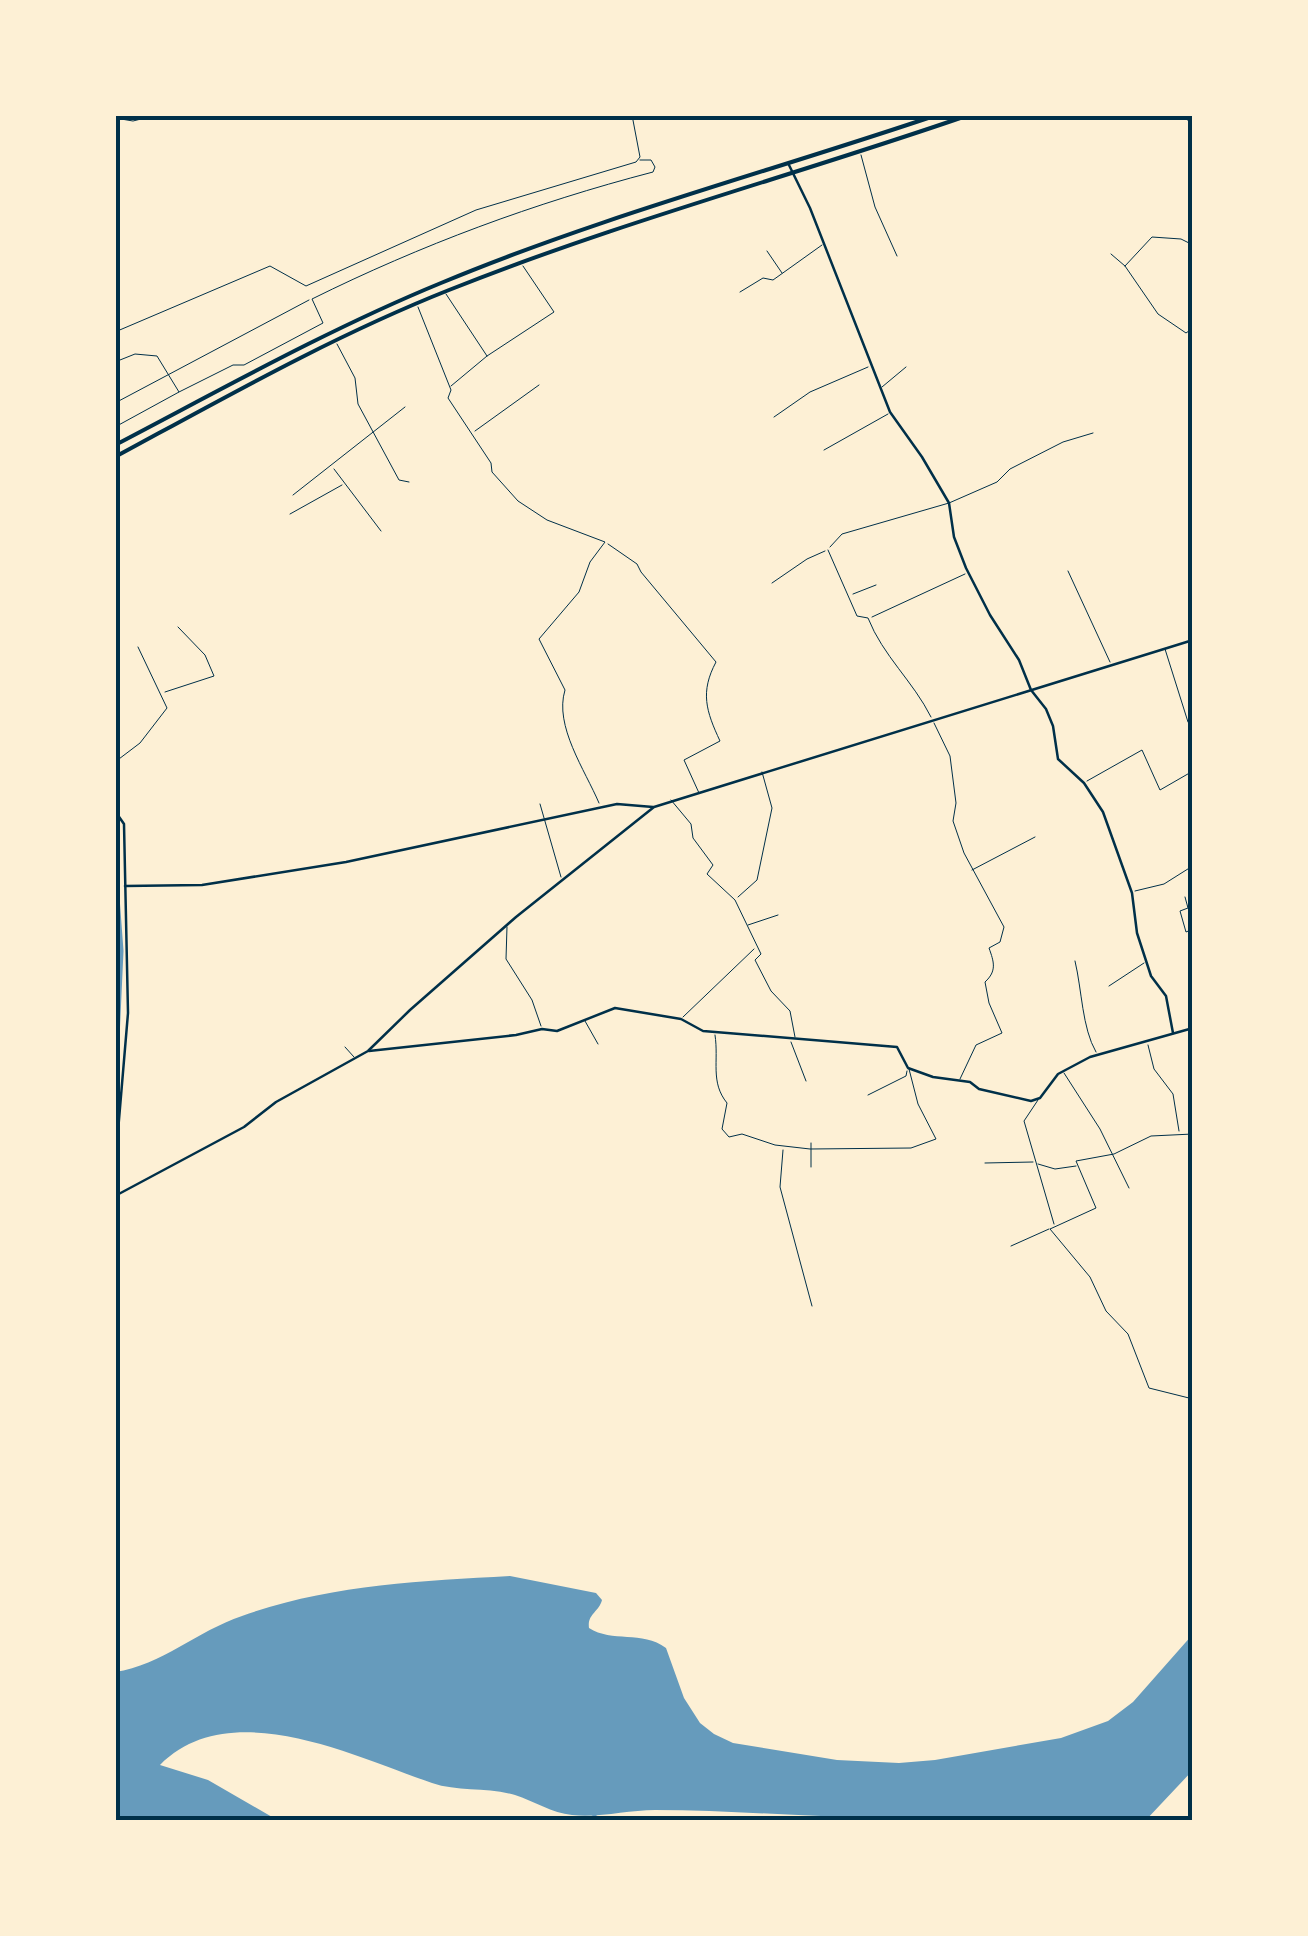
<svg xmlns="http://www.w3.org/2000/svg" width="1308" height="1936" viewBox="0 0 1308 1936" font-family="'Work Sans',sans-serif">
<rect width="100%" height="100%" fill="#fdf0d5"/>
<path fill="#669bbc" d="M510,1576L596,1593L602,1600C599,1612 587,1614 589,1628C612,1643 642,1630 666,1648L684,1698L700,1723L714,1734L733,1743L837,1760L899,1763L935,1760L1061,1738L1108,1721L1133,1702L1193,1634V1770L1145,1821H871L845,1817C782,1815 719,1810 655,1810C628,1810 599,1818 572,1815C552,1813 534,1801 515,1795C488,1787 458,1792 432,1783C356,1757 230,1694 160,1765L208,1780L279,1821H115V1672C162,1665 197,1631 242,1616C328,1585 419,1581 510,1576Z"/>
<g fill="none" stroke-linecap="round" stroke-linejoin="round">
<polyline stroke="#669bbc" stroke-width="2.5" points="592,1814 603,1821"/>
<polyline stroke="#669bbc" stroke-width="5" points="115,870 121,951 115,1082"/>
<g stroke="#003049" stroke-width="1">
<polyline points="1185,115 1190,124 1193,124"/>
<polyline points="115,118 133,121 157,115"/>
<polyline points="861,155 875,207 897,256"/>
<polyline points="767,251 782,273"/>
<polyline points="1111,254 1125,266 1158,314 1186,333 1193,328"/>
<polyline points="1125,266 1152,237 1181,239 1193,245"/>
<polyline points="740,292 763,278 773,280 822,245"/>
<polyline points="446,294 487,356"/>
<path d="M418,307L451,390L448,398L491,463L492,472L518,501L547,520L605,542L590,562L579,592L539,639L565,690C554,726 585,770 599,803"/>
<polyline points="115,332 270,266 306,286 476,210 636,162 640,157 632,115"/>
<polyline points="337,344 355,378 358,404 399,480 409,482"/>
<polyline points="115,362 135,354 157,356 179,392 115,427"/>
<polyline points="451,386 487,356 554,312 523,266"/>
<polyline points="882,387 906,367"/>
<path d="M179,392L233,365H244L323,323L312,299C421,245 534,203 653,172L655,167L651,160H640"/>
<polyline points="115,403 309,300"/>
<polyline points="774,417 810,392 868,367"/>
<polyline points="475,431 539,385"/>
<polyline points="824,450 888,414"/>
<polyline points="334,469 381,531"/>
<polyline points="293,495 405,407"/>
<polyline points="290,514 342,485"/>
<path d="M608,544L637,564L641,572L716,662C700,692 706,711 720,741L684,760L699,793"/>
<polyline points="830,547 842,534 949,503 997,482 1010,469 1063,442 1093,433"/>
<path d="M828,550L857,616L868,618C883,656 913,681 931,717"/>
<polyline points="1068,571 1110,662"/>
<polyline points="772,583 807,559 825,551"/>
<polyline points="853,594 876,585"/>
<polyline points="872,617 965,574"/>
<polyline points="1165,649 1188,722"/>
<polyline points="165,692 214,676 205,655 178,627"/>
<path d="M934,723L950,756L956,803L953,821L964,853L1004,927L1000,942L989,948C994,962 997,971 985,982L989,1003L1002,1033L976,1045L960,1079"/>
<polyline points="115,762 140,743 167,708 138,647"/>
<polyline points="1087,781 1142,750 1160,790 1193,771"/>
<polyline points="671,800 691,824 693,838 713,865 707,874 735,900 761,954 755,960 771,991 790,1011 795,1037"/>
<polyline points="540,804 561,877"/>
<polyline points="972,870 1035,837"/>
<polyline points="1135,891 1164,884 1191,867"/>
<polyline points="738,897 757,880 772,808 762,772"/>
<polyline points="1185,897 1188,908 1180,911 1186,932 1193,929"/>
<polyline points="748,925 778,915"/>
<polyline points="507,927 506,959 532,1000 541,1026"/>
<polyline points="115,948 115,975"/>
<path d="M1075,961C1082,990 1082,1028 1096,1052"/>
<polyline points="1109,986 1144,963"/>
<polyline points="683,1017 754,949"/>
<polyline points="585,1021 598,1044"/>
<path d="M715,1035C719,1061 710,1082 727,1103L722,1129L729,1137L742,1134L775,1145L810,1149L911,1148L936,1139L918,1104L909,1069"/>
<polyline points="791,1042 806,1081"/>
<polyline points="1148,1045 1154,1069 1173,1094 1179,1131"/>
<polyline points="345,1047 354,1057"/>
<polyline points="1064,1073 1100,1129 1129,1188"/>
<polyline points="868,1095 906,1076 907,1071"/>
<polyline points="1038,1100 1024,1121 1054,1224"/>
<polyline points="1193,1134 1151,1136 1114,1154 1076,1161 1096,1208 1050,1229 1090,1277 1106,1311 1128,1334 1149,1388 1193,1399"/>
<polyline points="783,1150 780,1187 812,1306"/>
<polyline points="985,1163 1033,1162"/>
<polyline points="1038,1164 1055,1169 1076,1166"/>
<polyline points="811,1167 811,1143"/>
<polyline points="1011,1246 1049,1229"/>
</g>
<g stroke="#003049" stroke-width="2.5">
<polyline points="788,163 810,208 890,412 922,457 949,503 954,537 966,568 990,615 1019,660 1031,690 1046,709 1053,726 1058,759 1084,783 1103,812 1132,893 1137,933 1151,976 1166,996 1173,1033"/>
<polyline points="115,811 124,824 128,1013 115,1167"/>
<polyline points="125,886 202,885 346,862 617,804 653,807"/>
<polyline points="369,1051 516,1035 542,1029 557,1031 615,1008 681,1019 703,1031 897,1047 908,1068 933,1077 970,1082 979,1089 1031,1101 1040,1098 1058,1074 1090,1057 1193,1028"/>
<polyline points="115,1196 244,1127 276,1102 368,1051 410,1010 516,917 654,807 1193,640"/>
</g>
<g stroke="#003049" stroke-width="4">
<path d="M115,445C222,389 329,329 441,283C602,216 772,171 937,115"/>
<path d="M115,457C224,398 333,336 449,290C619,222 796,175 969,115"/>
</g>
</g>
<rect width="1308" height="1936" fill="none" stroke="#fdf0d5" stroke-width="235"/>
<rect x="118" y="118" width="1072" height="1700" fill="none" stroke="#003049" stroke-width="4"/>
</svg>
